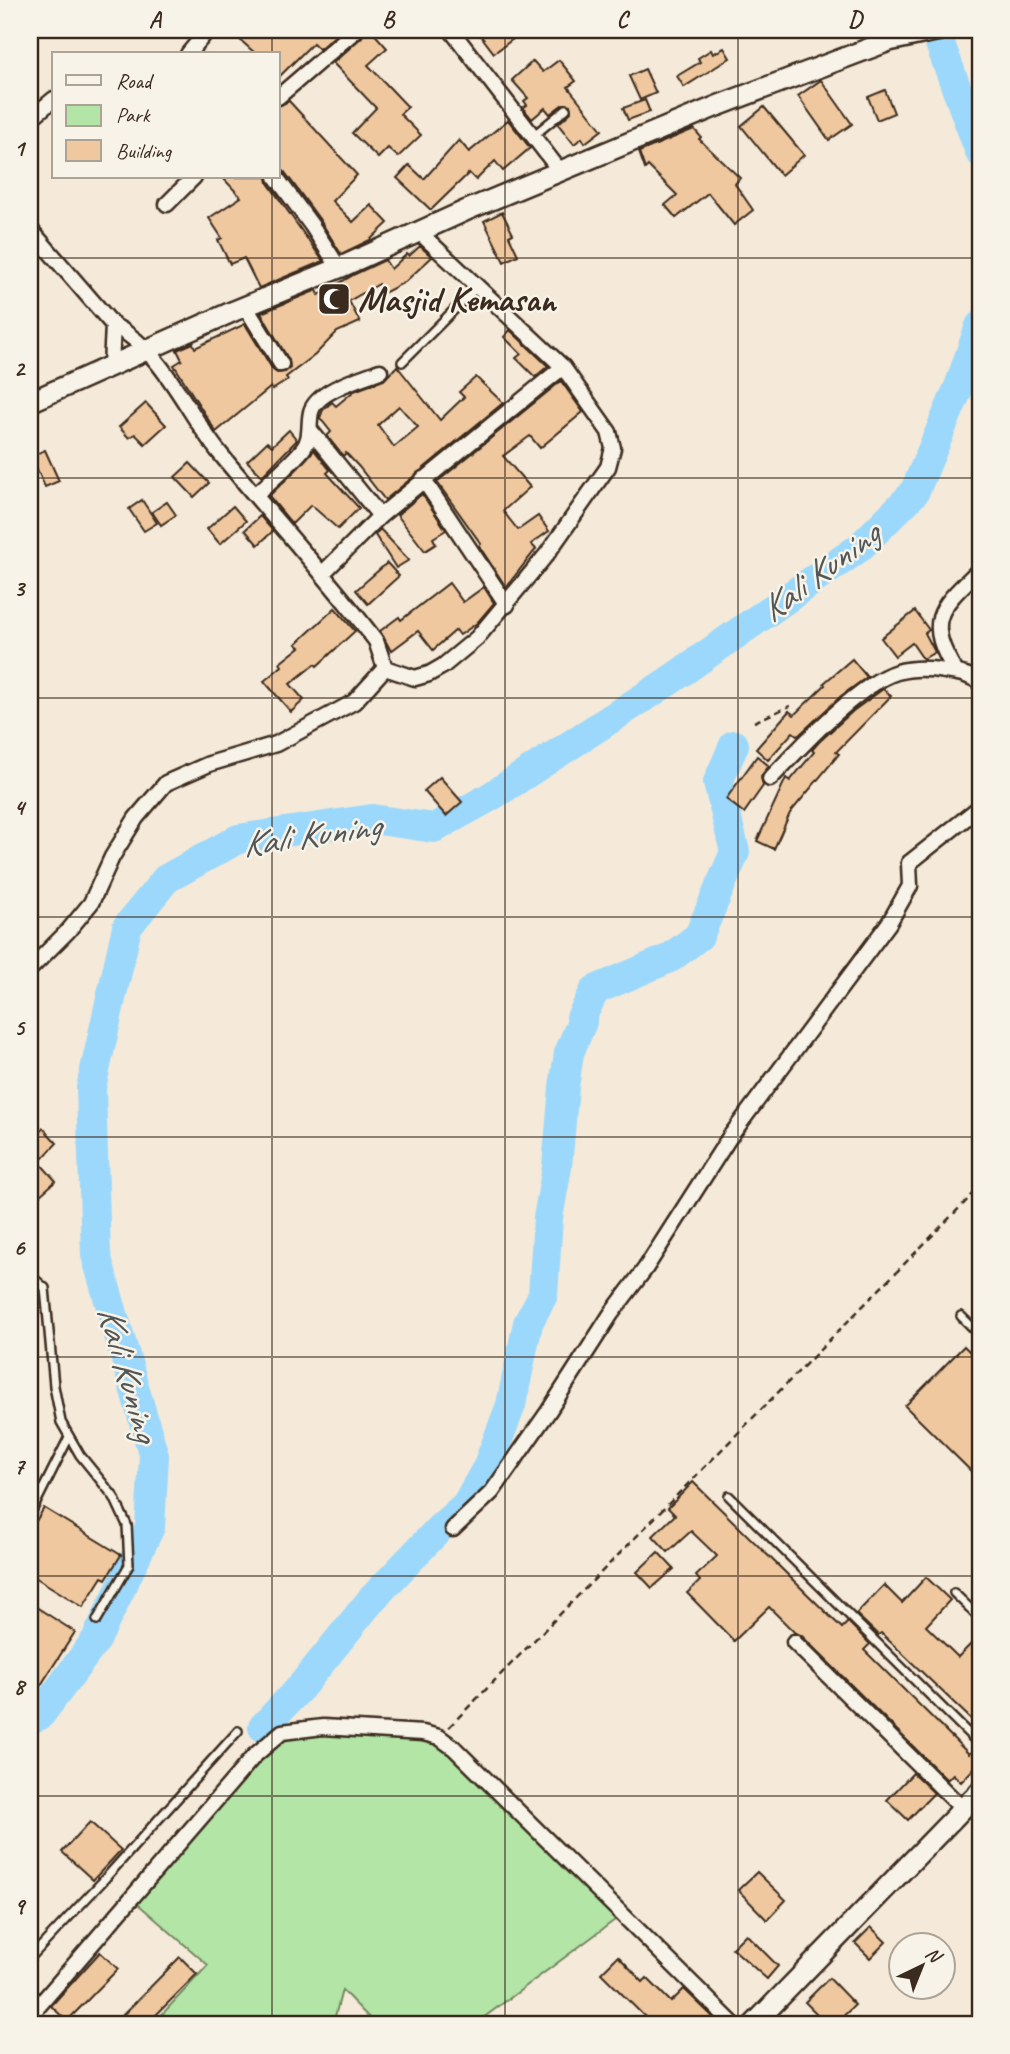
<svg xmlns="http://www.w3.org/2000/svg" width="1010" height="2054" viewBox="0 0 1010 2054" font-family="Caveat,sans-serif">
<rect width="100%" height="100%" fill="#f5ead9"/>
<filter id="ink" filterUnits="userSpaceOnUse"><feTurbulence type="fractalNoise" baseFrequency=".0143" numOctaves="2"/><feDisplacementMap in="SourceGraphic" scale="14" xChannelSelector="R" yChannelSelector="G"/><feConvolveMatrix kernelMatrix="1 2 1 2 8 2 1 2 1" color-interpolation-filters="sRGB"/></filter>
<g filter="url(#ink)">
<polygon fill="#b2e5a6" stroke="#768862" stroke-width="2" points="282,1732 439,1737 623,1914 475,2024 375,2024 342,1990 333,2024 153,2024 208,1965 131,1898"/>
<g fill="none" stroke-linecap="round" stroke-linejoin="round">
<g stroke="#9bd8fc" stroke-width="30">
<polyline points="935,30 980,152"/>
<polyline points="30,1719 40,1715 96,1640 150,1527 154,1456 96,1255 91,1088 127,927 166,879 238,839 372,819 434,828 490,797 669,681 859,548 914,493 960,384 980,326"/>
<polyline points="263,1727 300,1688 372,1599 439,1529 466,1505 487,1468 511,1405 528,1323 543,1295 548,1218 557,1167 564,1087 569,1053 582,1022 581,1018 595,990 670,958 699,936 735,852 718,782 734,745"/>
</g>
</g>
<g fill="#efc89f" stroke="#3b2a1e" stroke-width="2" fill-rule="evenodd">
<polygon points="229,30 342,30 319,49 313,43 278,78 278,54 256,54"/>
<polygon points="365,30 371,30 387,48 368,65 408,107 400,114 421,135 398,157 388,148 378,158 352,133 376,108 333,63 362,37"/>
<polygon points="489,30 506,30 513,39 494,53 481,36"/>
<polygon points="724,48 730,58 684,87 677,76 700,62 698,58 711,50 713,54"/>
<polygon points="559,60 576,81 568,87 602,130 585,143 582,138 574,144 558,124 571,112 570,105 563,104 550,114 545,108 532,119 523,108 527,105 524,101 528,98 512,80 533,61 543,72"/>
<polygon points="645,69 656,93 640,100 629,76"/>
<polygon points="821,80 852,124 829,140 798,96"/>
<polygon points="885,90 894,113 877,120 868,97"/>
<polygon points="645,100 650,112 628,120 623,108"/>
<polygon points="289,101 357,175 332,201 353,222 371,205 388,223 370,240 341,254 320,220 284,171 278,168 278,106"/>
<polygon points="764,107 804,155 781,175 741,126"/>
<polygon points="508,120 530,148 503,171 495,161 476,180 469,173 431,210 397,178 409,165 424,179 459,140 469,152"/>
<polygon points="694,129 701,137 699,139 740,178 735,184 753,210 734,225 708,193 676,218 665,205 677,195 648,166 645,169 639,152"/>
<polygon points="222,177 267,177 268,183 323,261 259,288 244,258 230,264 218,240 222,238 209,218 241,197"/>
<polygon points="502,212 513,234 509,236 518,255 504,262 484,221"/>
<polygon points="420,246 432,257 405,282 384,293 379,284 349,301 360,322 337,332 315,355 286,377 288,380 272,390 271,387 216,432 174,365 182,360 177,350 193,343 195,348 245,324 273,370 277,373 285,372 290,368 289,360 261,313 317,290 319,295 355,274 385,260 391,269 407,254 409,256"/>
<polygon points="510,330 548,366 535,377 516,358 521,354 504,337"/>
<path d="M397,366L440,420L464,397L459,392L476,377L503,403L385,500L359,467L346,453L343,456L327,436L331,432L320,418L323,410L332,402L336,406L354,391L384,380ZM399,406L418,427L394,447L378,425Z"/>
<polygon points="561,381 583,412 540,448 530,436 503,456 530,487 503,511 518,530 538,516 549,531 531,544 536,549 506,587 479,546 481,544 437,482"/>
<polygon points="146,403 166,425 145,444 135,434 129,438 119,427"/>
<polygon points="289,430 297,440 262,476 247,461 267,442 272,446"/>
<polygon points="45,450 59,481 45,487 31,456"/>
<polygon points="314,450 330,470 327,473 359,508 338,529 311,505 292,524 269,496 299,467"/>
<polygon points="190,463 209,483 194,497 175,477"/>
<polygon points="422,494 446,530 433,538 436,544 425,551 397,515"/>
<polygon points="142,500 157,523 144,531 129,509"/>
<polygon points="167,502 176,515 161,525 152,512"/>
<polygon points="233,506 246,521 220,544 207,529"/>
<polygon points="260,516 273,531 258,545 245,530"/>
<polygon points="380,529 409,560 396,568 375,535"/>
<polygon points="387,563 399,576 368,604 356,590"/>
<polygon points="449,583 463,602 484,587 494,603 477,623 460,635 456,630 433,650 418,631 391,651 380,631 399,617 401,620"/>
<polygon points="335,608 355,631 317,666 315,664 290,684 304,700 291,712 264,681 282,666 280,663 300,647 296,644"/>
<polygon points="915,611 929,630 925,633 935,652 923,659 912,643 895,656 881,638"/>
<polygon points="852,659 867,677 841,696 798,736 793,732 768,760 756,749 789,711 794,715 825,685 824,683"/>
<polygon points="883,689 891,696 836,752 839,754 790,813 774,849 757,841 786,778 790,781 814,752 812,750 819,742 853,711"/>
<polygon points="757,756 769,766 761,776 763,786 744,813 726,799"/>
<polygon points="440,777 462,802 446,816 424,791"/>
<polygon points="43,1128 57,1143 39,1162 56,1181 30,1204 30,1142"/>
<polygon points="964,1346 980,1362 980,1480 905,1406"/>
<polygon points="693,1482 842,1628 848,1622 870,1644 864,1650 969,1754 975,1748 980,1751 980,1762 961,1782 953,1774 947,1780 801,1635 795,1633 769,1607 734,1641 687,1593 700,1581 696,1576 717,1556 691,1531 668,1552 653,1536 675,1515 668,1508"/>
<polygon points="44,1508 121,1555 106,1579 102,1577 83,1607 30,1574 30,1531"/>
<polygon points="658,1552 674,1569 652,1588 637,1572"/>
<polygon points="926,1577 950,1600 926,1626 958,1657 980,1635 980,1710 971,1719 881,1633 878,1635 856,1614 884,1585 902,1603"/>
<polygon points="30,1603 75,1632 30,1702"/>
<polygon points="913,1773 934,1793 908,1820 887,1800"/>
<polygon points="90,1822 121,1850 93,1880 62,1852"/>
<polygon points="757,1872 786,1900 767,1920 738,1890"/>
<polygon points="871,1927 886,1942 870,1958 855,1943"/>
<polygon points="746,1934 778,1966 767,1979 732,1948"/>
<polygon points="100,1952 118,1969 67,2021 51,2006"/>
<polygon points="618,1956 643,1982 647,1978 671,2002 684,1989 713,2017 705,2024 652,2024 601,1973"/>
<polygon points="180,1957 197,1974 147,2024 114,2024"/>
<polygon points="829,1978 855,2005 835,2024 827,2024 805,2002"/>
</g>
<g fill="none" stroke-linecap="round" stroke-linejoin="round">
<defs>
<g id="lane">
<polyline points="533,136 566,109"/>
<polyline points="402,362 477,287"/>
<polyline points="30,1275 45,1288 54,1386 61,1422 80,1455 114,1497 127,1525 129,1565 97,1620"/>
<polyline points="961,1316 980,1335"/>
<polyline points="729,1496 980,1745"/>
<polyline points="30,1515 69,1437"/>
<polyline points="954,1593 980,1618"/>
<polyline points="30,1958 101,1883 238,1731"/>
</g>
<g id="street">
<polyline points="451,30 560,171"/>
<polyline points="188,54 208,30"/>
<polyline points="278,97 356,30"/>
<polyline points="30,119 54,99"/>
<polyline points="276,177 312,226 339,268"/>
<polyline points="167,204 194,177"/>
<path d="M30,229L113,325C163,351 184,408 218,451C270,515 326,575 376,641L385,668L354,702L276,744L209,764L166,783L136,818L112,857L91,903L68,931L30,969"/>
<polyline points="245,306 281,364"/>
<polyline points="111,366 113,325"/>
<polyline points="311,431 380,516"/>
<polyline points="423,479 507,605"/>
<path d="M256,495C271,480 290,465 303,449C312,437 308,425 311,412C316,391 361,378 380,371"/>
<polyline points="322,574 380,516 563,367"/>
<polyline points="385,668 415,678 429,674 443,666 477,638 547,554 608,467 613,448 609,432 563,367 418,231"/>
<path d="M956,672C923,619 941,607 980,569"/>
<path d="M770,779C799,749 858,684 897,672C914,667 929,668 945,671C958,673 970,674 980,683"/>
<polyline points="453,1529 492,1492 548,1412 611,1314 645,1269 729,1138 889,923 910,886 909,863 980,807"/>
<polyline points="794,1642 962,1808"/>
<polyline points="30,2016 254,1756 282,1732 323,1727 423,1733 439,1737 454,1748 733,2024"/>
</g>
<g id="secondary">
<polyline points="30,402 234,311 339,268 467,210 717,106 889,41 940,30"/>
<polyline points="754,2024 980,1791"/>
</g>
</defs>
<use href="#lane" stroke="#3b2a1e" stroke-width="12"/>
<use href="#street" stroke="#3b2a1e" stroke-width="19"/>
<use href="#secondary" stroke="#3b2a1e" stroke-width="24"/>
<g stroke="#3b2a1e" stroke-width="2.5" stroke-dasharray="7 5" stroke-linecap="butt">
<polyline points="754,722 790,706"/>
<polyline points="449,1727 980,1187"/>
</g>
<use href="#lane" stroke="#f7f3e8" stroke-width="7"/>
<use href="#street" stroke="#f7f3e8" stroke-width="14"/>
<use href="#secondary" stroke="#f7f3e8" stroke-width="19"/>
</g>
</g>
<path fill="none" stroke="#3b2a1e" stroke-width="2" stroke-opacity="0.55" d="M272,30V54M505,30V2024M738,30V2024M272,177V2024M30,258H980M30,478H980M30,698H980M30,917H980M30,1137H980M30,1357H980M30,1576H980M30,1796H980"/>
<defs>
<symbol id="mosque-square" viewBox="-11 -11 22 22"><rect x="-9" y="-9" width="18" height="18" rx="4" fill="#3b2a1e" stroke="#f7f3e8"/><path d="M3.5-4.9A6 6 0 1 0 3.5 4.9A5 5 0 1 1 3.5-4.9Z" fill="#fff"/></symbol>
</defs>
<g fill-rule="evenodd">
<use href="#mosque-square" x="315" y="280" width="38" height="38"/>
</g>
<g text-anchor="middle" stroke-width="5" stroke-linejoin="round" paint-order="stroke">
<g font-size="35" font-weight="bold" fill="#3b2a1e" stroke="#f7f3e8" text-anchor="start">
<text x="358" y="311">Masjid Kemasan</text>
</g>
<g font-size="37" font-style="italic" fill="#535656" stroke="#f7f3e8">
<text transform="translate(819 571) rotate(-37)" y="13">Kali Kuning</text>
<text transform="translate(311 834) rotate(-8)" y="13">Kali Kuning</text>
<text transform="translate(129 1373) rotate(74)" y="13">Kali Kuning</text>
</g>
</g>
<rect width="1010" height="2054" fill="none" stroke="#f7f3e8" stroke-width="77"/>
<rect x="52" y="52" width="228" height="126" fill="#f7f3e8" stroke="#aca397" stroke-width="2"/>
<rect x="66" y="75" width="35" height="10" fill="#f7f3e8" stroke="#aca397" stroke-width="2"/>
<text x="116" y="88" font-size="21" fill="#3b2a1e">Road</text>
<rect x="66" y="105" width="35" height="21" fill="#b2e5a6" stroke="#aca397" stroke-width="2"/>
<text x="116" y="122" font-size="21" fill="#3b2a1e">Park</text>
<rect x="66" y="140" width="35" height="21" fill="#efc89f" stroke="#aca397" stroke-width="2"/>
<text x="116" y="158" font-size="21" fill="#3b2a1e">Building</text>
<g transform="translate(922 1966) rotate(43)"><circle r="33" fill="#f7f3e8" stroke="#aca397" stroke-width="2"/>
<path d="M0-5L12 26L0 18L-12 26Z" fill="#3b2a1e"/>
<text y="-10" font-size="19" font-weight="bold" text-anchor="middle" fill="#3b2a1e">N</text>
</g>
<rect x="38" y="38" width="934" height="1978" fill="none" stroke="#3b2a1e" stroke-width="2.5"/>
<g font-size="23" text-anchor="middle" font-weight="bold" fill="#3b2a1e">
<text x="155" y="27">A</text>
<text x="388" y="27">B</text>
<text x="622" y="27">C</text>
<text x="855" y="27">D</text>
<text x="19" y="156">1</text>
<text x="19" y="376">2</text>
<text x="19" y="596">3</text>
<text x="19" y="815">4</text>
<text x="19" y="1035">5</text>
<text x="19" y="1255">6</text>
<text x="19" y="1474">7</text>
<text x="19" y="1694">8</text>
<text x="19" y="1914">9</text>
</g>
</svg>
